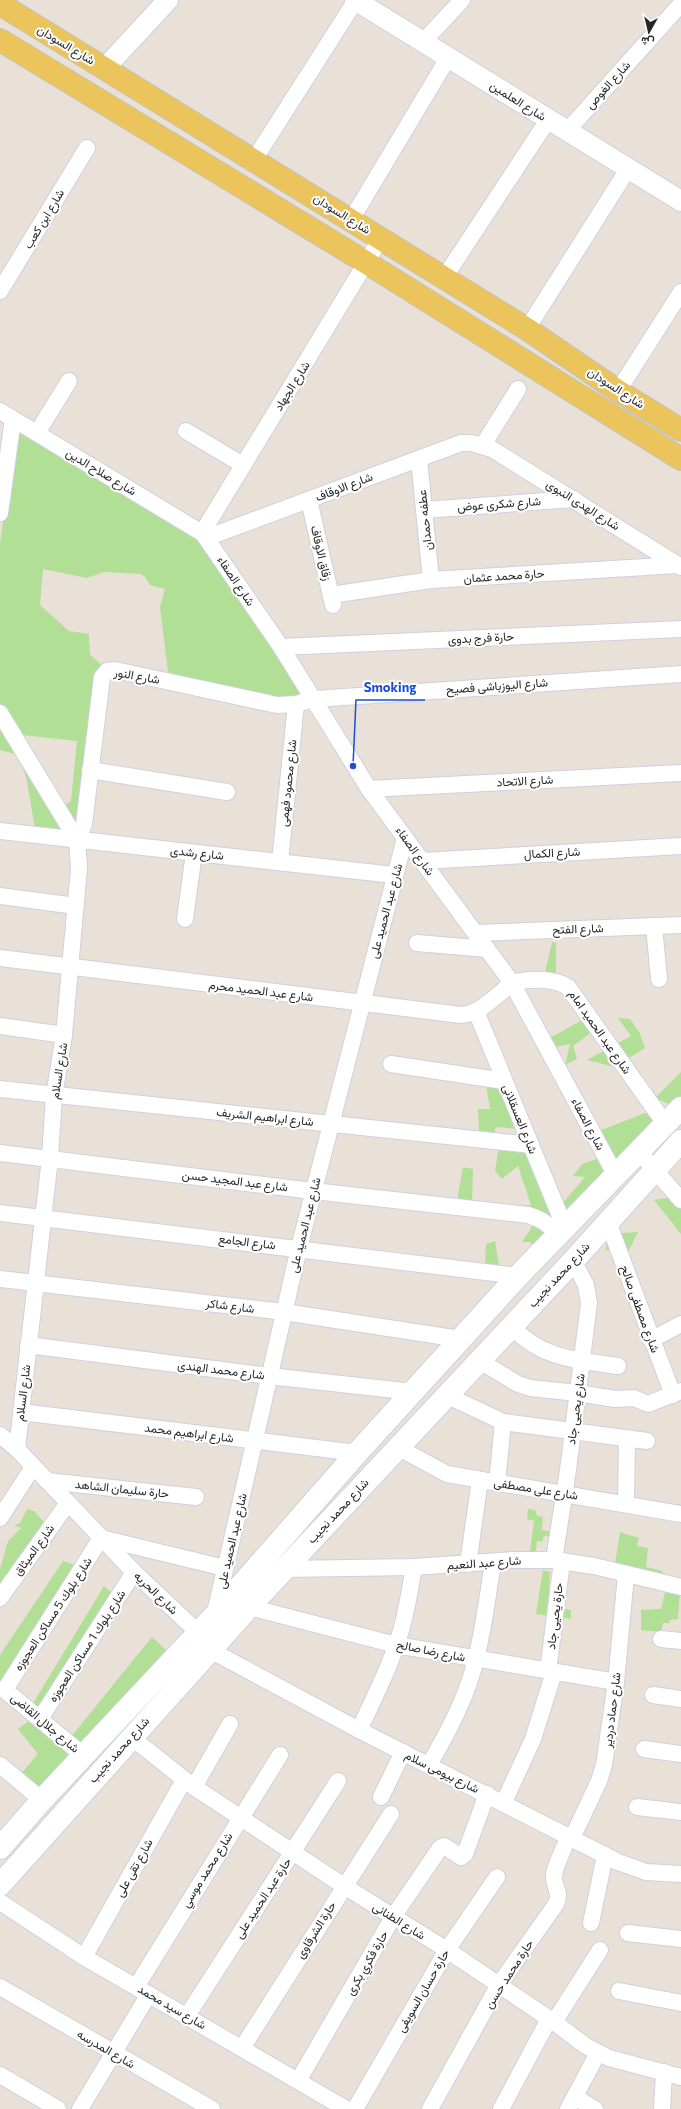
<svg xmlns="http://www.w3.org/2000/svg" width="681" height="2109" viewBox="0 0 681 2109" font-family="Commissioner,Vazirmatn,sans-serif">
<rect width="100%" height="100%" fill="#e9e1d8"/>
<g fill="#b1df95">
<polygon points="18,422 202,533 307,697 277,705 168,672 160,607 165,589 150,585 145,577 140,574 104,572 87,578 43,569 40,605 69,631 89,634 90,655 102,665 81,832 62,807 71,801 77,741 22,735 0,705 0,543"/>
<polygon points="0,719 69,835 35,829 27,781 19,755 0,750"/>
<polygon points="552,942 556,943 556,976 544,977"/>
<polygon points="618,1018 630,1019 639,1032 645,1048 615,1067 587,1060 631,1036"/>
<polygon points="584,1019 593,1031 573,1046 577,1059 565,1065 570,1044 551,1048 546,1040"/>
<polygon points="681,1072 681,1101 676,1107 655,1098"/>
<polygon points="486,1084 501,1086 518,1129 496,1127 493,1138 479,1136 478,1109 490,1109"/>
<polygon points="650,1111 659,1124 617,1168 599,1131"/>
<polygon points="499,1146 528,1149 560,1226 536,1250 530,1242 522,1242 536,1220 517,1210 518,1206 531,1205 518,1166 502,1179 495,1171"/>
<polygon points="602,1157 611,1174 567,1218 562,1204 585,1177 573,1176 582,1164"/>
<polygon points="463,1167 473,1169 472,1203 457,1201"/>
<polygon points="673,1197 681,1207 681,1234 654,1200"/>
<polygon points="638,1232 627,1254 635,1282 624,1290 614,1262 619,1252 606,1250 607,1234"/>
<polygon points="495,1241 499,1266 485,1264 486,1244"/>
<polygon points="27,1509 34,1511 56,1536 9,1596 0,1586 0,1569 8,1541 21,1528 14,1526 20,1523"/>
<polygon points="528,1509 535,1510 537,1516 543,1517 542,1530 552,1532 551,1537 544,1536 542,1542 537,1541 536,1551 576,1555 576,1566 519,1554 530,1551 534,1521 527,1519"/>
<polygon points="620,1532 639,1538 637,1546 648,1548 646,1567 663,1571 661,1583 615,1564"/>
<polygon points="63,1561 77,1566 0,1689 0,1655"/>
<polygon points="543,1570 550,1572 548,1606 571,1610 571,1619 536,1614"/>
<polygon points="104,1586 114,1595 42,1715 32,1705"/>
<polygon points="666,1588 680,1592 678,1619 669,1620 670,1623 663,1623 661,1632 641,1630 641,1610 661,1609"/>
<polygon points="152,1637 167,1651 79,1746 70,1738"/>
<polygon points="33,1718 75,1757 42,1800 19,1776 38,1754 18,1729"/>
</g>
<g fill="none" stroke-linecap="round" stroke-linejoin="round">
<defs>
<g id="minor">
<polyline points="423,42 462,0"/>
<polyline points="567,131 681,4"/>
<polyline points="254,160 356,0"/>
<polyline points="351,220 448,58"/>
<polyline points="444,278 548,120"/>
<polyline points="0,291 87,148"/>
<polyline points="527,329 628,169"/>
<polyline points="618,391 681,292"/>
<polyline points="0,411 202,533 206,538 281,647 369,789 512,983 616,1176"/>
<polyline points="186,431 243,465"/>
<polyline points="37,433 69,381"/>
<polyline points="483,445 518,389"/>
<polyline points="419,459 431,580"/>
<polyline points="309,500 333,605"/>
<polyline points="424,510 574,499"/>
<polyline points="0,513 13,419"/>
<polyline points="202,533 381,238"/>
<polyline points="206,538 461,443 471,443 492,449 681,567"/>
<polyline points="331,595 431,580 679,565"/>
<polyline points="281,647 681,629"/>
<polyline points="0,713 77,840 79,868 64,1035 54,1096 50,1158 17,1449"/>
<polyline points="90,770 227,792"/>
<polyline points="369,789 681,773"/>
<polyline points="0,831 394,875"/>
<polyline points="77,840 84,824 102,677 107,671 115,670 277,705 296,704 314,699 681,674"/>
<polyline points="422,861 681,846"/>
<polyline points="280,862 296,704"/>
<polyline points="0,896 76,906"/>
<polyline points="185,919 194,853"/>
<polyline points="654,926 659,979"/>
<polyline points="476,933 681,925"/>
<polyline points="417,943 487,949"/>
<path d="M0,958L461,1015C480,1014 497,995 512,983C528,978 554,978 568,987L666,1125"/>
<polyline points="476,1011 565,1228"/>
<polyline points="0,1026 64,1035"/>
<polyline points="391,1064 504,1081"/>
<polyline points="0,1089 531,1145"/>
<polyline points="639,1152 681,1200"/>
<path d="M0,1153L313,1191L528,1215C541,1219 549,1224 558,1235"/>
<polyline points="0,1213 518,1276"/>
<polyline points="608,1222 673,1395"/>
<polyline points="0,1279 284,1312 460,1339"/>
<path d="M511,1326C542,1359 575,1360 618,1366"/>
<polyline points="651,1340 681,1324"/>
<polyline points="28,1345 269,1376 413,1392"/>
<polyline points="478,1360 518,1384 530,1388 578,1393 615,1399 634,1398 648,1404 681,1391"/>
<polyline points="446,1395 503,1422 647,1441"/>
<polyline points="21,1412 357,1453"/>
<polyline points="0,1435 17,1449 134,1572 206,1640"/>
<polyline points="397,1447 447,1474 681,1514"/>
<polyline points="47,1481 196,1497"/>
<polyline points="497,1483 503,1422"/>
<polyline points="626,1504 627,1438"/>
<polyline points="0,1518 33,1467"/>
<polyline points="554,1560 568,1470 589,1303 586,1285 573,1261"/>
<polyline points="468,1564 480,1480"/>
<polyline points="284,1569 414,1567 513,1560 554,1560 594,1566 681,1587"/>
<polyline points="0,1598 68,1503"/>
<polyline points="249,1607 396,1645 616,1682"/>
<polyline points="215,1613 299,1248 405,838"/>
<polyline points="661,1639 681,1641"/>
<polyline points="210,1650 359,1730 618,1862 646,1872 681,1874"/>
<polyline points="548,1671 562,1561"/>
<polyline points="653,1695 681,1699"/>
<polyline points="40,1719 134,1572"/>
<path d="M359,1730C376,1694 395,1657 404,1619C408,1602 411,1584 414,1567"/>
<polyline points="131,1737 194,1787 344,1886 447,1950 554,2022 586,2046 609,2058 681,2077"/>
<polyline points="644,1749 681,1754"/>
<polyline points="84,1756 6,1691 6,1688 101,1538 225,1568"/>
<polyline points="0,1765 42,1800"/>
<path d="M429,1765C448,1732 467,1697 476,1659C484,1627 488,1594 493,1562"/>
<polyline points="194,1787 230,1724"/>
<polyline points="381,1797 403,1752"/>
<polyline points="504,1802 533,1739 554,1672"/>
<polyline points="637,1807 681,1812"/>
<polyline points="572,1838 599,1781 604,1765 616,1682 626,1575"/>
<polyline points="0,1902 84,1957 346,2109"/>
<polyline points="591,1923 605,1855"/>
<polyline points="628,1933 681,1939"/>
<polyline points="84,1957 184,1780"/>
<polyline points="0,1987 212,2109"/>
<polyline points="136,1987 280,1755"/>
<polyline points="619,1991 681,2003"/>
<polyline points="187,2016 338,1781"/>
<polyline points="554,2022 600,1950"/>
<polyline points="242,2048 391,1814"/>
<polyline points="0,2075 58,2109"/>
<polyline points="298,2081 393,1917 440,1848 444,1846 461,1857 465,1854 487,1794"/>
<polyline points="575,2097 595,2109"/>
<polyline points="80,2109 149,1994"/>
<polyline points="355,2109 447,1950 497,1877"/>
<path d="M430,2109L498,1986L556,1904C562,1890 552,1886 554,1874C557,1862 564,1848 569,1836"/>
<polyline points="501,2109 549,2019"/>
<polyline points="568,2109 598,2053"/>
<polyline points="662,2109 664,2072"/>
</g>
<g id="tertiary">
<polyline points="355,0 681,201"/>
<polyline points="105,68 168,0"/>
</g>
<g id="secondary">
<polyline points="0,1848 42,1800 215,1615 357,1453 518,1276 681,1108"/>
<polyline points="0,1885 249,1607 573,1261 681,1141"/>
</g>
<g id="primary">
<polyline points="0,4 527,329 618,391 681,430"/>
<polyline points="0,40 367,263 681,459"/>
</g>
</defs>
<use href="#minor" stroke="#cdd1e0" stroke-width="18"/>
<use href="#tertiary" stroke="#cdd1e0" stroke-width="22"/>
<use href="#secondary" stroke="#cdd1e0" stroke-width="24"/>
<use href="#primary" stroke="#c3c3c3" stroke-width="24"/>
<use href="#minor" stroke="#fff" stroke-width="16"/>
<use href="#tertiary" stroke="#fff" stroke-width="20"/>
<use href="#secondary" stroke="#fff" stroke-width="22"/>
<use href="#primary" stroke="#ebc55b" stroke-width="22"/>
</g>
<g text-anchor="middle" stroke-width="4" stroke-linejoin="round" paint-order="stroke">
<g font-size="12" fill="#272727" stroke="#fff">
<text transform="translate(66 45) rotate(31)" y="4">شارع السودان</text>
<text transform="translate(608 85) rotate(-48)" y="4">شارع الغوص</text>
<text transform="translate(518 101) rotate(32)" y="4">شارع العلمين</text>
<text transform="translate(342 214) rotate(32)" y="4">شارع السودان</text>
<text transform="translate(44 219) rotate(-59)" y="4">شارع ابن كعب</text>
<text transform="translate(292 386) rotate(-58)" y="4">شارع الجهاد</text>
<text transform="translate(616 388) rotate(33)" y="4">شارع السودان</text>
<text transform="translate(101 472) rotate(31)" y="4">شارع صلاح الدين</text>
<text transform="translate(344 487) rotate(-21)" y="4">شارع الاوقاف</text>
<text transform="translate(499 504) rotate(-4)" y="4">شارع شكرى عوض</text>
<text transform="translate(583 505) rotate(32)" y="4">شارع الهدى النبوى</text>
<text transform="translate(425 520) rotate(-96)" y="4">عطفه حمدان</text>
<text transform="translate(321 553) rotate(77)" y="4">زقاق الاوقاف</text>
<text transform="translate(504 576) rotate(-4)" y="4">حارة محمد عثمان</text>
<text transform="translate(236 581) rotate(56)" y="4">شارع الصفاء</text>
<text transform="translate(481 638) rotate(-3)" y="4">حارة فرج بدوى</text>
<text transform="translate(137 676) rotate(10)" y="4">شارع النور</text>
<text transform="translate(497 686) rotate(-4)" y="4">شارع اليوزباشى فصيح</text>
<text transform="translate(525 781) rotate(-3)" y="4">شارع الاتحاد</text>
<text transform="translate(288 783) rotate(-84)" y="4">شارع محمود فهمى</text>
<text transform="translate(415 851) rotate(54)" y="4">شارع الصفاء</text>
<text transform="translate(197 853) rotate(6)" y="4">شارع رشدى</text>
<text transform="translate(552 853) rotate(-3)" y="4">شارع الكمال</text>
<text transform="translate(386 911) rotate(-75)" y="4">شارع عبد الحميد على</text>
<text transform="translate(578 929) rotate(-2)" y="4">شارع الفتح</text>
<text transform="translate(261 991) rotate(7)" y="4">شارع عبد الحميد محرم</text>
<text transform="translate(600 1032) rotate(55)" y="4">شارع عبد الحميد امام</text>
<text transform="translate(59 1071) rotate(-81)" y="4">شارع السلام</text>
<text transform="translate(265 1117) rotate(6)" y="4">شارع ابراهيم الشريف</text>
<text transform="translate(520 1119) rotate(68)" y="4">شارع العسقلانى</text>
<text transform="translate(588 1124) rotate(62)" y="4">شارع الصفاء</text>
<text transform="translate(235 1181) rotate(7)" y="4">شارع عبد المجيد حسن</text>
<text transform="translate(305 1225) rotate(-76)" y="4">شارع عبد الحميد على</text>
<text transform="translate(247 1242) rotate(7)" y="4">شارع الجامع</text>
<text transform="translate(559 1275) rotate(-47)" y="4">شارع محمد نجيب</text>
<text transform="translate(230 1306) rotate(7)" y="4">شارع شاكر</text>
<text transform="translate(640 1309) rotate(70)" y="4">شارع مصطفى صالح</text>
<text transform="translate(221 1370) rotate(7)" y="4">شارع محمد الهندى</text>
<text transform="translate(23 1393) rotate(-83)" y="4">شارع السلام</text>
<text transform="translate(576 1409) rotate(-82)" y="4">شارع يحيى جاد</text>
<text transform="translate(189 1433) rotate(7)" y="4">شارع ابراهيم محمد</text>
<text transform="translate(122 1489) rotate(6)" y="4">حارة سليمان الشاهد</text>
<text transform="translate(536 1489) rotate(9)" y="4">شارع على مصطفى</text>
<text transform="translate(338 1511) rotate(-47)" y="4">شارع محمد نجيب</text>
<text transform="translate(232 1541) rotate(-77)" y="4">شارع عبد الحميد على</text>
<text transform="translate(34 1550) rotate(-54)" y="4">شارع الميثاق</text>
<text transform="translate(484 1563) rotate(-4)" y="4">شارع عبد النعيم</text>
<text transform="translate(156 1593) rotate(44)" y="4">شارع الحريه</text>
<text transform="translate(53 1614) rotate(-57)" y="4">شارع بلوك 5 مساكن العجوزه</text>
<text transform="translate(555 1616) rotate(-83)" y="4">حارة يحيى جاد</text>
<text transform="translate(87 1646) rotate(-57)" y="4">شارع بلوك 1 مساكن العجوزه</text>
<text transform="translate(431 1651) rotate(11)" y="4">شارع رضا صالح</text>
<text transform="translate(612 1710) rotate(-83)" y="4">شارع حماد دردير</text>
<text transform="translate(45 1723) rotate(40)" y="4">شارع جلال القاضى</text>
<text transform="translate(119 1750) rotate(-48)" y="4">شارع محمد نجيب</text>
<text transform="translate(442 1772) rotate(26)" y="4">شارع بيومى سلام</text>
<text transform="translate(134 1868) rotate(-61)" y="4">شارع تقى على</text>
<text transform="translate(207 1870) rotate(-58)" y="4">شارع محمد موسي</text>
<text transform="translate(263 1898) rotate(-57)" y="4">حارة عبد الحميد على</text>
<text transform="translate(399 1921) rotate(32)" y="4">شارع الطنانى</text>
<text transform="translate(316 1930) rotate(-58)" y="4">حارة الشرقاوى</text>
<text transform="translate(367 1963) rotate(-60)" y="4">حارة فكري بكرى</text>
<text transform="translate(509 1974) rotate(-57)" y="4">حارة محمد حسن</text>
<text transform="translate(423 1991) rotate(-60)" y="4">حارة حسان السويفى</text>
<text transform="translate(172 2007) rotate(30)" y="4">شارع سيد محمد</text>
<text transform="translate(106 2049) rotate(30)" y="4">شارع المدرسه</text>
</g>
</g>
<path fill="none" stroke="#1d4ed8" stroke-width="1.5" d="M353 766L356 700H425"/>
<circle fill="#1d4ed8" stroke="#fff" stroke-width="1.5" cx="353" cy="766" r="4"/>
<g font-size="13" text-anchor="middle" font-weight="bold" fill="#1d4ed8" stroke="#fff" stroke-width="4" stroke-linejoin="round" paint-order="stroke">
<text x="390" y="692">Smoking</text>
</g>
<g transform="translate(649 32) rotate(188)" stroke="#ffffff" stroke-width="3" paint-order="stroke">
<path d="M0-3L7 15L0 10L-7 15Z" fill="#272727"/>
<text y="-6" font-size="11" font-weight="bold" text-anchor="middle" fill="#272727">ش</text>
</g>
</svg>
